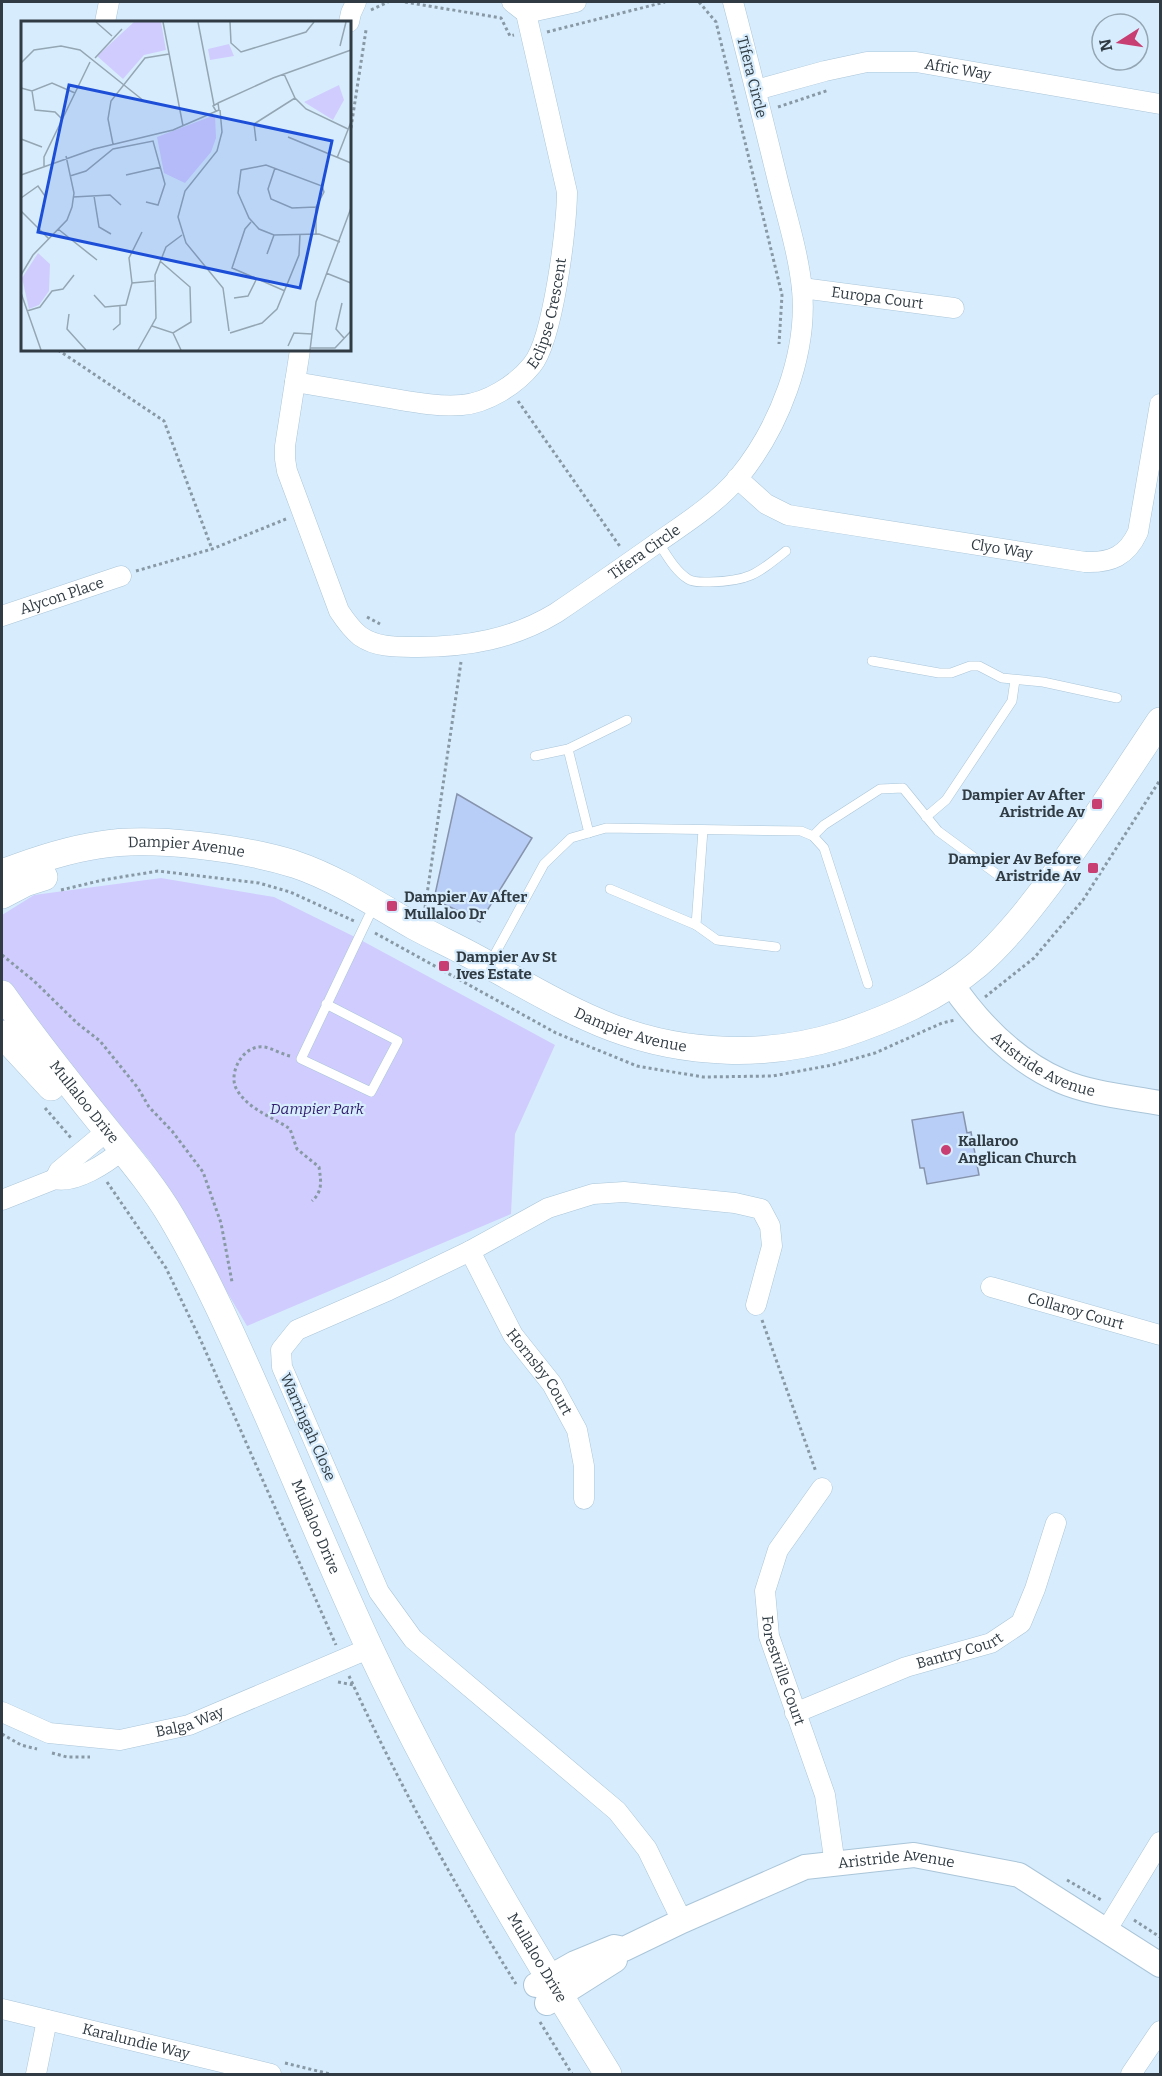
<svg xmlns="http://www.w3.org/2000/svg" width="1162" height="2076" viewBox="0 0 1162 2076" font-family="Bitter,serif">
<rect width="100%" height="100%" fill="#d7edfd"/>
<polygon fill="#d0cdfe" points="161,878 274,897 357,938 555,1045 515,1134 511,1214 247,1326 150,1161 2,982 2,915 34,895"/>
<g fill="#b9cef6" stroke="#8794ad" stroke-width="1.5">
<polygon points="457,794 532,838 480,922 434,899"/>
<polygon points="963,1112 967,1133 971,1132 979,1175 927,1184 924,1168 920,1168 912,1120"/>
</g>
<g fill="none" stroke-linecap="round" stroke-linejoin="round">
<defs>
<g id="service">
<path d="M658,542C666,554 675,571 688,579C694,583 703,582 710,582C749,581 757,574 786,551"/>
<polyline points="872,661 939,673 951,673 970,666 979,666 1002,678 1043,682 1117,698"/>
<polyline points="568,749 589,833"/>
<polyline points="535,756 568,749 627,720"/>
<polyline points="926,817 946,800 1012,701 1015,680"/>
<polyline points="703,830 696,925 717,940 776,947"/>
<polyline points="813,836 824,825 880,789 903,788 938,831 1002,878"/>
<polyline points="610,889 696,925"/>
<polyline points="490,963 544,864 571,838 606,828 801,831 813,836 824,848 868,984"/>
<polyline points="326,1004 398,1041 371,1092 301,1059 369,916"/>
</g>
<g id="minor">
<polyline points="512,2 526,13 576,2"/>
<polyline points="105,22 109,2"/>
<polyline points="349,22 351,13 356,2"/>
<path id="s1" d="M756,90L825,71L867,62H916L1160,104"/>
<path id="s2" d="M802,288L954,308"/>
<path id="s3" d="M300,350L285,446V459L287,471L339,611C345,620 351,629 360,636C377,648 398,647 418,647C467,647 513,639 556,613C590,590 623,567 657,543C684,524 716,504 738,478C779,428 808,354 802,289C798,250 785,211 776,173C762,116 748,59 733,2"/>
<path id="s4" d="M295,382C326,387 358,393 389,398C413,402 438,407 462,405C487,403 516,385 532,365C553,340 567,227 567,192L526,13"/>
<path id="s5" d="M737,478L766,504L788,515L1085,562C1111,563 1127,556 1138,532L1160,404"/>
<path id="s6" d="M2,616L121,576"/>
<polyline points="55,1179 59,1171 107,1131"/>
<path d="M2,1200L55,1179C75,1184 107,1163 122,1150"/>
<path id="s7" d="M470,1251L513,1335L552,1384L577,1430L584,1466V1499"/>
<path id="s8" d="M991,1287L1160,1335"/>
<path id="s9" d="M822,1488L778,1550L765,1591L769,1636L825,1795L835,1865"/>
<path id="s10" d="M2,1712L49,1733L120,1740L189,1725L370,1648"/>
<path id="s11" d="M795,1713L906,1667L991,1643L1021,1623L1035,1589L1056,1523"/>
<polyline points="682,1921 647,1849 617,1811 413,1639 379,1592 282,1367 281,1350 297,1330 389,1290 470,1251 548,1208 593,1194 624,1192 735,1203 761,1209 770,1226 772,1246 756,1305"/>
<polyline points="1106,1931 1160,1842"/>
<path id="s12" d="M2,2009L271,2074"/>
<polyline points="36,2074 47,2020"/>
<polyline points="1131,2074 1160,2031"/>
</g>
<g id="tertiary">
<path id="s13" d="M951,983C979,1024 1015,1061 1061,1081C1091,1094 1128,1097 1160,1103"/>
<path id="s14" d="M536,1985L575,1963L614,1947L624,1949L682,1921L805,1867L914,1855L1019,1875L1160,1965"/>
<polyline points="547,2003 615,1960"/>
</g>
<g id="secondary">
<path id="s15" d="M2,873C33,861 65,850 99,845C152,836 242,848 294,864C336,878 376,904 414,926C440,940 467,952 492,967C532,989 571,1012 613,1028C685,1055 767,1058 840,1035C888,1019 938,998 978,964C1005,940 1027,912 1049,883C1089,830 1124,775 1160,721"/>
<polyline points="2,895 25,883 44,877"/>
<path id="s16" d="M2,994C33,1038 67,1081 101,1123C125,1153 152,1184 172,1218C208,1279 236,1344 265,1409C300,1489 333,1570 370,1649C440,1798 522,1935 608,2074"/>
<polyline points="2,1034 51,1087"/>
</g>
</defs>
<use href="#service" stroke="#aac5d9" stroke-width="10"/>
<use href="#minor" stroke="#aac5d9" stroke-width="21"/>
<use href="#tertiary" stroke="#aac5d9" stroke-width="26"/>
<use href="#secondary" stroke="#aac5d9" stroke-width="28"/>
<g stroke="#8899a5" stroke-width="3" stroke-dasharray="3 3" stroke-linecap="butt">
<polyline points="405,2 501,18 510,36 514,35"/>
<polyline points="699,2 716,22 782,295 779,344"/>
<polyline points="371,10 388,2"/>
<polyline points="547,32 665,2"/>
<polyline points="778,107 829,90"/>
<polyline points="350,134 366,30"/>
<polyline points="58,350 164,421 212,549"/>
<polyline points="518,401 621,548"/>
<polyline points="136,571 212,549 286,519"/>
<polyline points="367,617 380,624"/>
<polyline points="61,890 103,880 158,871 259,883 290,892 354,921"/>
<polyline points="425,908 461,662"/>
<polyline points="375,933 556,1033 637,1066 703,1077 773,1076 832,1065 875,1053 942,1023 955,1020"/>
<polyline points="2,955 34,981 77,1023 100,1041 138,1088 149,1107 172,1131 203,1172 221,1223 232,1282"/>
<polyline points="985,997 1034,958 1083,900 1160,780"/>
<path d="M290,1056C281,1054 272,1048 264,1047C243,1044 227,1074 237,1090C249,1110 273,1117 290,1129L297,1149L319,1167C321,1181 323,1191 312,1201"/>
<polyline points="45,1108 72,1139"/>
<polyline points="107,1182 166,1268 201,1341 336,1645"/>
<polyline points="762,1320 816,1472"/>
<path d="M349,1676C398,1782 454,1885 516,1984"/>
<polyline points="338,1682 354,1685"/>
<polyline points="2,1734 21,1745 37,1749"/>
<polyline points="52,1753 67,1757 90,1757"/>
<polyline points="1067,1880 1103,1901"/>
<polyline points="1134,1920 1160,1937"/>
<polyline points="540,2022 572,2074"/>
<polyline points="285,2063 330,2074"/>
</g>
<use href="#service" stroke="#fff" stroke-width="9"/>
<use href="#minor" stroke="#fff" stroke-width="20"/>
<use href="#tertiary" stroke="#fff" stroke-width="24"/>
<use href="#secondary" stroke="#fff" stroke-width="27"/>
</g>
<g fill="#c83d72" stroke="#d7edfd" stroke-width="2">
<rect x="1091" y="798" width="12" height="12" rx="3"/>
<rect x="1087" y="862" width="12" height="12" rx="3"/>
<rect x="386" y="900" width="12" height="12" rx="3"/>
<rect x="438" y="960" width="12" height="12" rx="3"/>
<circle cx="946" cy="1150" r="6"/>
</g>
<g text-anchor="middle" stroke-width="4.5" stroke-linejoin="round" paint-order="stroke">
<g font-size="15" fill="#303b43" stroke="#d7edfd">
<text dy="5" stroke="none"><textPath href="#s1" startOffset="206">Afric Way</textPath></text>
<text transform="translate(752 77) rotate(76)" y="5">Tifera Circle</text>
<text dy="5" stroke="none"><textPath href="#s2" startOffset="76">Europa Court</textPath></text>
<text dy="5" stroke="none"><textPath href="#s4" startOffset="306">Eclipse Crescent</textPath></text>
<text dy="5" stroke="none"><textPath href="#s5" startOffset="280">Clyo Way</textPath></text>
<text dy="5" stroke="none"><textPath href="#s3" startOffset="616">Tifera Circle</textPath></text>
<text dy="5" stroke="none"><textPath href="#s6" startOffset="63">Alycon Place</textPath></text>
<text dy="5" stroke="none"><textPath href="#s15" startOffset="189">Dampier Avenue</textPath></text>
<text dy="5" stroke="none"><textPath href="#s15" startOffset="675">Dampier Avenue</textPath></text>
<text dy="5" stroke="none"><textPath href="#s13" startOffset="126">Aristride Avenue</textPath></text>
<text dy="5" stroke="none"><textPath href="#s16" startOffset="136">Mullaloo Drive</textPath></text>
<text dy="5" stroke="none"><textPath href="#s8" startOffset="88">Collaroy Court</textPath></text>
<text dy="5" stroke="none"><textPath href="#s7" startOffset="140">Hornsby Court</textPath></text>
<text transform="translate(308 1427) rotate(66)" y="5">Warringah Close</text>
<text dy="5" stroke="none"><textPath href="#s16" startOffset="622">Mullaloo Drive</textPath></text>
<text dy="5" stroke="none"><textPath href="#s11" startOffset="176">Bantry Court</textPath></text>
<text dy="5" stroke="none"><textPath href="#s9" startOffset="201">Forestville Court</textPath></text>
<text dy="5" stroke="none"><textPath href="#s10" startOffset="195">Balga Way</textPath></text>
<text dy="5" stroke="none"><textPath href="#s14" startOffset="388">Aristride Avenue</textPath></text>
<text dy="5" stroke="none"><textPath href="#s16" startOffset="1107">Mullaloo Drive</textPath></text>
<text dy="5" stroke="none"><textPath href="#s12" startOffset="138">Karalundie Way</textPath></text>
</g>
<g font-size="15" font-weight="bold" fill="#303b43" stroke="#d7edfd" text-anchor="start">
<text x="1085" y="800" text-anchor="end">Dampier Av After<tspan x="1085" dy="17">Aristride Av</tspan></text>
<text x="1081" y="864" text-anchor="end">Dampier Av Before<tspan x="1081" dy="17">Aristride Av</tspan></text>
<text x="404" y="902">Dampier Av After<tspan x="404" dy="17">Mullaloo Dr</tspan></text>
<text x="456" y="962">Dampier Av St<tspan x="456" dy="17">Ives Estate</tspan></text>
<text x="958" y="1146">Kallaroo<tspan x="958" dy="17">Anglican Church</tspan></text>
</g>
<g font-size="15" font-style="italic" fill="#321e6e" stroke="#d7edfd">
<text x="317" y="1114">Dampier Park</text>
</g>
</g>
<g transform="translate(21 21)">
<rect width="330" height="330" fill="#d7edfd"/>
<path d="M113,1H140L145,29L123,34L102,58L76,35ZM208,23L213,35L189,39L187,28ZM318,64L323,79L312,99L283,81ZM194,94L195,117L190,131L164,162L143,152L136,116ZM17,232L29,243L28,270L18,284L8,288L1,257Z" fill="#d0cdfe"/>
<path fill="none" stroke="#94a6b3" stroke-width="1.5" d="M75,1L91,15M142,1L162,105M177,1L193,84M209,1L210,22L220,31L285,11L293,1M319,25L325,1M74,37L101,8M0,42L13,29L40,25L59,29L123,80M263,53L274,77L285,88L327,108M0,67L11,70L31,62L54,72M11,70L14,89L34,91L41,98M197,82L252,57L330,29M199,89L201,111L196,130L164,170L157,196L165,222L202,267L208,310M267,116L330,142M0,118L21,126M235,120L233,103L274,77M92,123L87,98L90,80L124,37L148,33M316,137L330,101M23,145V136L69,41M254,147L247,168L250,178L271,187L295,186M0,154L73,128L152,109L198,89L197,82L192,85L195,90M105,154L140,146M49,155L65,150L92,128L132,120L144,163L137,184L125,181M73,175L78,206L90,213M52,176L89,174L100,184M0,177L17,165L24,175M0,190L28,218M230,201L224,208L211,247L264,270M37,208L76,239M295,213V186L303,171L301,165L245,144L220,149L217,172L228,197L238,208L253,214L298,213L319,221M246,233L253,214M305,252L330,262M0,254L12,234L46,199L51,186L53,172L45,135M111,262L108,237L121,211M0,272L20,329M73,274L84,286L105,284L111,262L133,260M213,277L227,275L235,259M321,282L315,308L323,317M6,290L19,286L31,270L42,268L53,254M48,293L46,308L65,329M131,305L152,312L170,301L169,266L139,240M92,309L99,303V285M152,312L160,329M209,312L241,302L256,288L278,234L279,213M267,325L273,312L291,313M289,327H314L330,310M117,329L135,297L134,254L145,226L161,214M289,329L295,281L330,187"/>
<path fill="#1d4ed8" fill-opacity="0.15" stroke="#1d4ed8" stroke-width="3" d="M48,64L311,120L279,267L17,211Z"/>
<rect width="330" height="330" fill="none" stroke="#303b43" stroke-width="3"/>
</g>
<rect width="1162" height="2076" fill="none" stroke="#303b43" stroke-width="6"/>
<g transform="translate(1120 42) rotate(258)"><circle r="28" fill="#d7edfd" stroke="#94a6b3" stroke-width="1.5"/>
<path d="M0-4.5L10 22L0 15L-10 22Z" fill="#c83d72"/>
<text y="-9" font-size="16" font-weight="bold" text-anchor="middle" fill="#303b43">N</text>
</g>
</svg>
